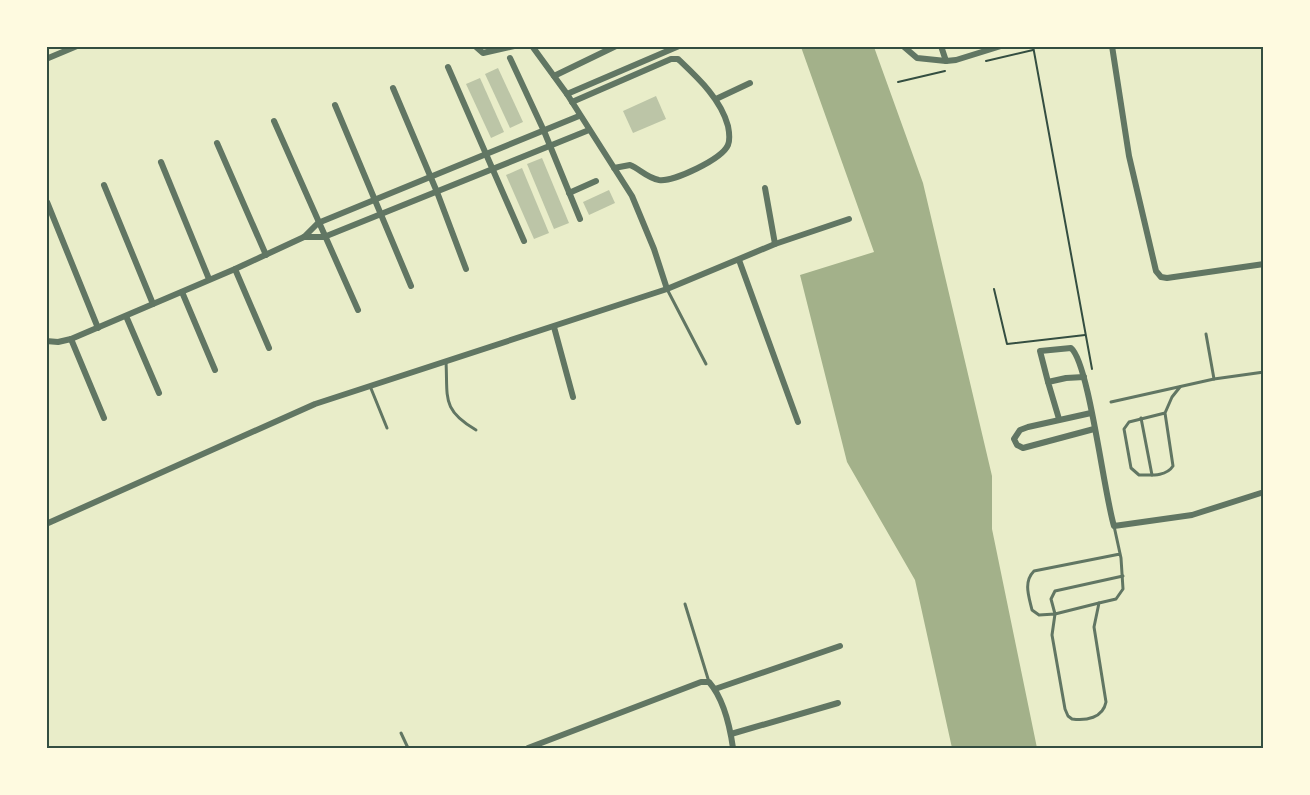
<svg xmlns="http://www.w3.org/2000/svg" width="1310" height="795" viewBox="0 0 1310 795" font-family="'Public Sans',sans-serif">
<rect width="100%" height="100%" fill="#e9edc9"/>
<polygon fill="#a3b18a" points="801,47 874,47 923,183 992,476 992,529 1037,748 952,748 915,580 847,462 800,275 874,252"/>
<g fill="#bcc5a7">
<polygon points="498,68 523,122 510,128 485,74"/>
<polygon points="480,78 504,132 491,138 466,84"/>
<polygon points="656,96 666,119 633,133 623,111"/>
<polygon points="542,158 569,223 554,229 527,164"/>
<polygon points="522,168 549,233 534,239 506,175"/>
<polygon points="609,190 615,203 589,215 583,202"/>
</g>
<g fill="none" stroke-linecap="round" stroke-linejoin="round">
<g stroke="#344e41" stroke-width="2">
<polyline points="1033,46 1092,369"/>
<polyline points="986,61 1033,50"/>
<polyline points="898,82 945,71"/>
<polyline points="994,289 1007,344 1085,335"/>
</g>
<g stroke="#617663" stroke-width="3">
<polyline points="667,289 706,364"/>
<polyline points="1206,334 1214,379"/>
<path d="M446,362C448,397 441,410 476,430"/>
<polyline points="370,386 387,428"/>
<polyline points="1111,402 1214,379 1264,372"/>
<path d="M1165,413L1129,422L1124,429L1131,468L1139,475C1150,475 1166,477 1173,466L1165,413L1172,397L1180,387"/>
<polyline points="1141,418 1152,475"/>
<path d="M1114,526L1121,558L1123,589L1116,599L1099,603L1094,627L1106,702C1103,718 1086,721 1072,719L1068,716L1065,709L1052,635L1055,614L1039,615L1032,610C1029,597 1023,582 1034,571L1120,554"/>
<polyline points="1099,603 1055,614 1051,599 1055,591 1123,576"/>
<polyline points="685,604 709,682"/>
<polyline points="401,733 408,748"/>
</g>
<g stroke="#617663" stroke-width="6">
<polyline points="475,46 483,53 514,46"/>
<polyline points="532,46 567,94 632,196 654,249 667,289"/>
<polyline points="903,46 917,58 946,61"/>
<polyline points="941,46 946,61 956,60 1001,46"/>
<polyline points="1112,46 1129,156 1156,271 1161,277 1167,278 1264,264"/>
<polyline points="510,58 544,131 580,219"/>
<polyline points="46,59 77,46"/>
<polyline points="448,67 524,241"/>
<polyline points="554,76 616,46"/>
<polyline points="393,88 437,192 466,269"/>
<polyline points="567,94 679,46"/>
<polyline points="716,99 750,83"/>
<path d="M572,102L671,59H678C698,78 721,99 728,126C729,131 730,140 728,145C722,159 674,182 659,180C647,178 640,169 630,165L614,168"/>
<polyline points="335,105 411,286"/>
<polyline points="274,121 358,310"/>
<polyline points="217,143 266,255"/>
<polyline points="161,162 209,279"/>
<polyline points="104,185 153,304"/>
<polyline points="765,188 775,244"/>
<polyline points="569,193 596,181"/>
<polyline points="47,202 98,328"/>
<polyline points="304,237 324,237 589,130"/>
<polyline points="739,260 798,422"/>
<polyline points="235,269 269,348"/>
<polyline points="182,292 215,370"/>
<polyline points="126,316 159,393"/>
<polyline points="554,327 573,397"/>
<polyline points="71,339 104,418"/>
<polyline points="46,341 58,342 71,339 235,269 304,237 318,223 579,116"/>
<path d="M1048,382L1040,351L1071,348C1089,363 1104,494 1114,526L1192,515L1264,492"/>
<polyline points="1091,413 1028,427 1020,430 1014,439 1017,445 1023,448 1094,429"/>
<polyline points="1059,419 1048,382 1066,378 1084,377"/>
<polyline points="46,524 315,404 667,289 775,244 849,219"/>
<polyline points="715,689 840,646"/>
<polyline points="731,734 838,703"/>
<path d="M528,748L701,682H709C723,698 730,727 733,748"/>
</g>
</g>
<rect width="1310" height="795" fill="none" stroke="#fefae0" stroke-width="96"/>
<rect x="48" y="48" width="1214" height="699" fill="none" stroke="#344e41" stroke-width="2"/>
</svg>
